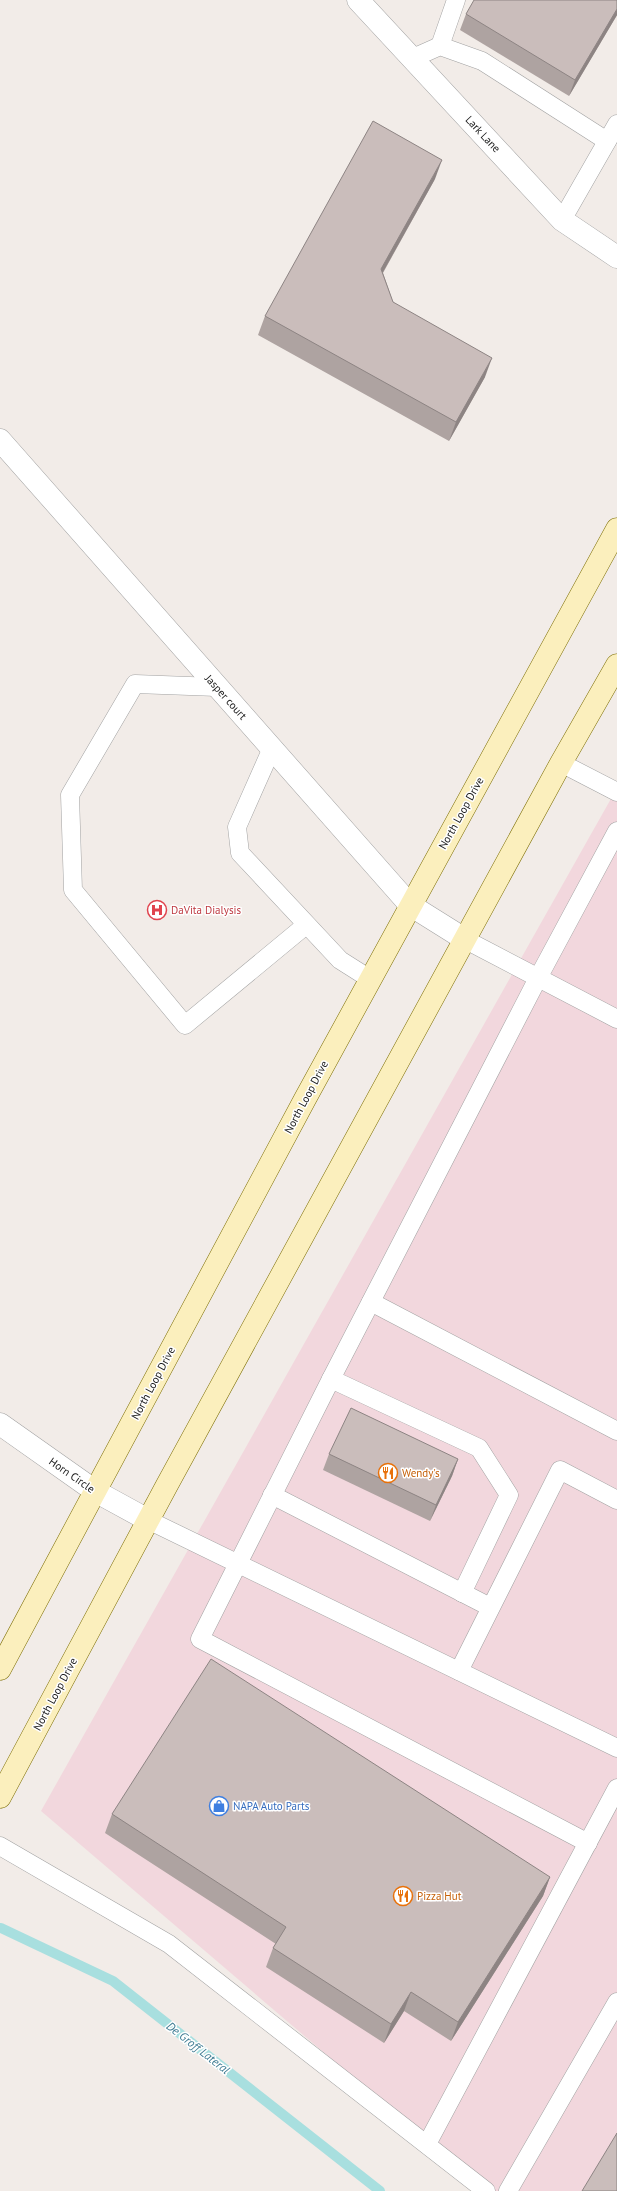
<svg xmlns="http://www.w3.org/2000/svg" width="617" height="2191" viewBox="0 0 617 2191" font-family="'PT Sans',sans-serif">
<rect width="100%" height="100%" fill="#f2ece8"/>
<polygon fill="#f2d7dd" points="617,788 617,2191 486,2191 41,1811"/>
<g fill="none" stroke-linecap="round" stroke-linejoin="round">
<polyline stroke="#a8dfdf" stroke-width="10" points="1,1928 113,1981 380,2191"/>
<defs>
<g id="service">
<polyline points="440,46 456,0"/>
<polyline points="413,58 440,46 482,61 607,141"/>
<polyline points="562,220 617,124"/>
<polyline points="217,687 135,684 70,795 73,890 185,1025 306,925"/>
<polyline points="272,748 237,827 240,853 340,960 370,979"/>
<polyline points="561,763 617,792"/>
<polyline points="466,940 617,1019"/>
<polyline points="371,1302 617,1431"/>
<polyline points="331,1379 479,1448 509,1495 462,1593"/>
<polyline points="272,1495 490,1607"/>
<polyline points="148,1520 617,1748"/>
<polyline points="459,1671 560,1470 617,1500"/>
<polyline points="588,1843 200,1639 331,1379 538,978 617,831"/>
<polyline points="0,1846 169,1944 486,2191"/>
<polyline points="427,2144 617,1788"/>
<polyline points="508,2191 617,2002"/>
</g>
<g id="minor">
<polyline points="358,0 562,220 617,257"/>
<polyline points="0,440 410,905 466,940"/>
<polyline points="0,1424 95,1491 148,1520"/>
</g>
<g id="secondary">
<polyline points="0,1669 305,1099 617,529"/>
<polyline points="0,1797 167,1485 561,763 617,665"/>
</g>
</defs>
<use href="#service" stroke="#a2a2a2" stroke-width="19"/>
<use href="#minor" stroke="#a2a2a2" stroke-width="23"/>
<use href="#secondary" stroke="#7d6e03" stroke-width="23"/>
<use href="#service" stroke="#fff" stroke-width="18"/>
<use href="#minor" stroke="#fff" stroke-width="22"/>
<use href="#secondary" stroke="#fbefbd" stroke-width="22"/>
</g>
<g fill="#aea3a1">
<polygon points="617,0 617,15 569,96 460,30 466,14"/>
<polygon points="435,179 383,273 393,302 485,377 449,441 258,335 265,316"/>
<polygon points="329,1454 458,1459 452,1476 430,1521 323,1470"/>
<polygon points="112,1814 550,1877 543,1896 451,2041 404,2011 384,2043 266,1967 273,1948 276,1944 105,1833"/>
</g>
<g fill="#8d8483">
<polygon points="617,9 617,15 569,96 575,80"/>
<polygon points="442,160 435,179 374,288 381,269"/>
<polygon points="492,358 485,377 449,441 456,422"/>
<polygon points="458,1459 452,1476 430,1521 436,1505"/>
<polygon points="550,1877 543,1896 451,2041 458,2022"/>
<polygon points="411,1992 404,2011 384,2043 391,2024"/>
</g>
<g fill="#cabdbb" stroke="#8d8483">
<polygon points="474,0 617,0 617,9 575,80 466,14"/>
<polygon points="373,121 442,160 381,269 393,302 492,358 456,422 265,316"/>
<polygon points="351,1408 458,1459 436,1505 329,1454"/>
<polygon points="211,1659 550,1877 458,2022 411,1992 391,2024 273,1948 286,1927 112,1814"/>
<polygon points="617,2133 617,2191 582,2191"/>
</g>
<defs>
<symbol id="hospital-ring" viewBox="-11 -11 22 22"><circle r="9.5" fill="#fff" stroke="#e0444e" stroke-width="1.5"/><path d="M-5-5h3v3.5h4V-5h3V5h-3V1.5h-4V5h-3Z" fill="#e0444e"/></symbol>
<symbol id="restaurant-ring" viewBox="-11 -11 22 22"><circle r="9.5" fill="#fff" stroke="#e8710a" stroke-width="1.5"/><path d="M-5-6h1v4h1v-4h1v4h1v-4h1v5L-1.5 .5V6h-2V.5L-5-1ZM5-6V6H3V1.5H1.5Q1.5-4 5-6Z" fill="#e8710a"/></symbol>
<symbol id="shop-ring" viewBox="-11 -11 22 22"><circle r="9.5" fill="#fff" stroke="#3f7fe0" stroke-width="1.5"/><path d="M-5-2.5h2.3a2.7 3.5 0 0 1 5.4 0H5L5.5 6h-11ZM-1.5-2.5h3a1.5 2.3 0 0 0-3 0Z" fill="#3f7fe0"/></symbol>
</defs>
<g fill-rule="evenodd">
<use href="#hospital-ring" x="146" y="899" width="22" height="22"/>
<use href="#restaurant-ring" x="377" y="1462" width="22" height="22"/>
<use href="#shop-ring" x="208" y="1795" width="22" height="22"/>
<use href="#restaurant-ring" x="392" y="1885" width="22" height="22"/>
</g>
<g text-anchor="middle" stroke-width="3" stroke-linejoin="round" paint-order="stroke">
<g font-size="11" fill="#212121" stroke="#fff">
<text transform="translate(483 134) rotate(47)" y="4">Lark Lane</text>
<text transform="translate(226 697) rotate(48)" y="4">Jasper court</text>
<text transform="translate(461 813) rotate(-61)" y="4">North Loop Drive</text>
<text transform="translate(306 1097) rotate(-62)" y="4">North Loop Drive</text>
<text transform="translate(153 1383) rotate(-62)" y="4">North Loop Drive</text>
<text transform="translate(72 1475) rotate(35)" y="4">Horn Circle</text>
<text transform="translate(55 1694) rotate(-62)" y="4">North Loop Drive</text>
</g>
<g font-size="11" fill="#be3a42" stroke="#fff" text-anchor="start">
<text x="171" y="914">DaVita Dialysis</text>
</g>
<g font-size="11" fill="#c56008" stroke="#fff" text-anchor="start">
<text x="402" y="1477">Wendy's</text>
<text x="417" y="1900">Pizza Hut</text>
</g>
<g font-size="11" fill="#366cbe" stroke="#fff" text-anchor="start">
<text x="233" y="1810">NAPA Auto Parts</text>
</g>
<g font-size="12" font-style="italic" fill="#3f7c93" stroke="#fff">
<text transform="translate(198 2048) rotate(38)" y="4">De Groff Lateral</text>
</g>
</g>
</svg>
